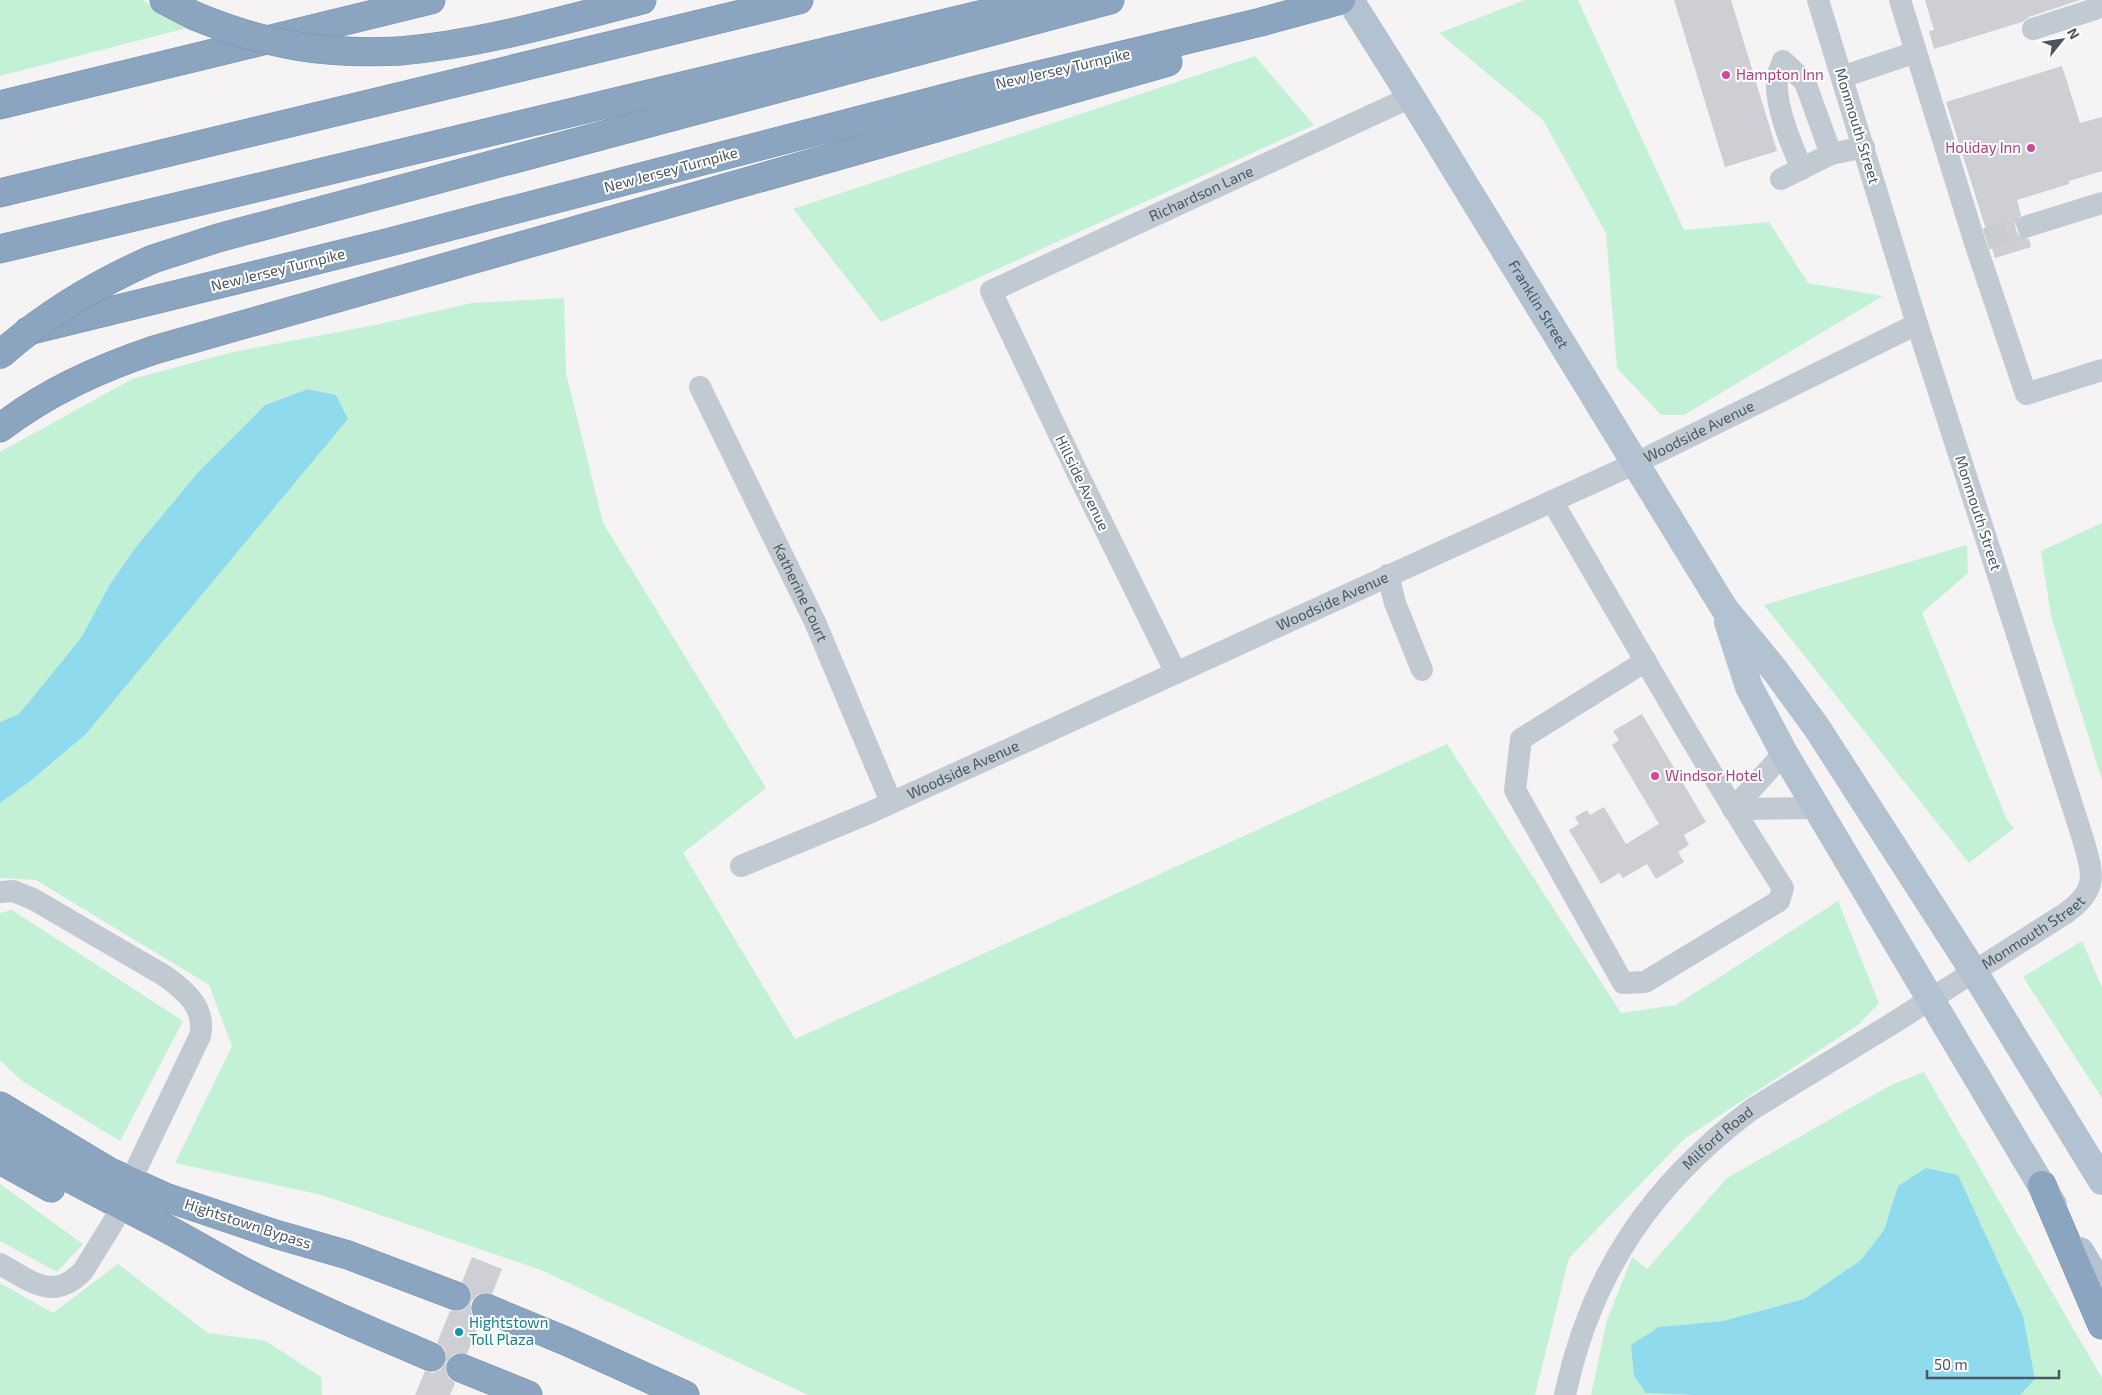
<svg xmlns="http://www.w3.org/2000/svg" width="2102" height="1395" viewBox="0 0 2102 1395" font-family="'Exo 2',sans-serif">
<rect width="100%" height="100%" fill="#f5f3f3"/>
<g fill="#c3f1d5">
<polygon points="0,0 142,0 187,28 0,76"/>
<polygon points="1525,0 1578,0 1684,230 1769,222 1808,283 1883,296 1684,415 1661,415 1617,368 1606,233 1543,120 1439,33"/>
<polygon points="1255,56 1314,125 881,322 793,209"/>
<polygon points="564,298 566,373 603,523 766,788 683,853 795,1039 1447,744 1621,1013 1676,1005 1838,901 1879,1003 1858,1025 1684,1139 1569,1258 1535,1395 808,1395 541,1270 322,1195 175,1163 232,1046 209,985 36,880 0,878 0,803 28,783 85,735 119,692 336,395 308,389 265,405 200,470 136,547 110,584 81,638 19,714 0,722 0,452 132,379 233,352 375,325 472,303"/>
<polygon points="2102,523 2102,780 2051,616 2041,551"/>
<polygon points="1967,545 1968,573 1922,613 2007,820 2014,828 1969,863 1764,605"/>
<polygon points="12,910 183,1021 120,1141 22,1081 0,1060 0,913"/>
<polygon points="2082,941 2102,988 2102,1098 2023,977"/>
<polygon points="1924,1072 2102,1378 2102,1395 2019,1395 1898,1186 1884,1230 1861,1260 1804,1299 1723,1321 1659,1327 1646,1393 1694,1395 1591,1395 1607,1320 1632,1257 1647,1269 1727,1178 1891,1085"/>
<polygon points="0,1184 83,1244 57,1272 0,1241"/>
<polygon points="118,1264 208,1333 266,1341 321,1377 322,1395 0,1395 0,1283 53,1313"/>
</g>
<g fill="#90daee">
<polygon points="308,389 336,395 348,419 85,735 28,783 0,803 0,722 19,714 81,638 110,584 136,547 200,470 265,405"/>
<polygon points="1926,1168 1958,1175 2023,1316 2035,1379 2020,1395 1694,1395 1646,1393 1634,1376 1631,1345 1659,1327 1723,1321 1804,1299 1861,1260 1884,1230 1898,1186"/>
</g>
<g fill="#cdcfd5">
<polygon points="1674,0 1731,0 1777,151 1725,167"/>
<polygon points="1925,0 2080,0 2029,17 2022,22 1934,49 1929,31 1934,30"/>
<polygon points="2062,66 2080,123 2102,117 2102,171 2069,181 2069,184 2017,200 2021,215 2015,223 2016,230 2019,236 2029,239 2031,247 1995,258 1946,102"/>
<polygon points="1642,714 1706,822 1684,835 1689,845 1678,852 1684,862 1656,879 1647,864 1623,878 1619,873 1601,884 1569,830 1579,824 1575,817 1587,810 1590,815 1604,807 1626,844 1659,824 1612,745 1619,740 1613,731"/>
<polygon points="472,1257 502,1269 492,1294 484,1293 477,1295 471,1302 471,1311 473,1317 480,1322 467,1354 458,1353 452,1355 447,1362 446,1371 449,1378 455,1383 450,1395 415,1395 425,1371 432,1373 440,1370 445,1363 446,1355 444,1348 437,1343 450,1311 459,1311 466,1308 470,1302 471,1293 468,1287 462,1282"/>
</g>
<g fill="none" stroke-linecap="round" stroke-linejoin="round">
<polyline stroke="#caccce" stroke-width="22" stroke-dasharray="22 11" stroke-linecap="butt" points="1986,239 2028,226"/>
<defs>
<g id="highway">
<polyline points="164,0 195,16"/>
<path d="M400,51C482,44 563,20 642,0"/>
<polyline points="0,105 431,0"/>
<polyline points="0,193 799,0"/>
<polyline points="0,249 1042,0"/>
<polyline points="153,259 218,238 1110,0"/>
<polyline points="28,331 386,243 972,91 1261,22 1341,0"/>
<path d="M0,428C47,392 98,369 154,350L1168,62"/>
<polyline points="0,1106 108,1171 165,1197 275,1234 348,1255 456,1296"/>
<path d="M0,1135C47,1169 100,1194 152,1221C188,1239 222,1261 258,1279C314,1308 373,1332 431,1357"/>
<polyline points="0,1160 51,1188"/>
<polyline points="2042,1185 2102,1325"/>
<polyline points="486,1308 568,1342 685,1395"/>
<polyline points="461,1368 528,1395"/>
</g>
</defs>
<use href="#highway" stroke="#7690ad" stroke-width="29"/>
<g stroke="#c1cad2" stroke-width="22">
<polyline points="2033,29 2095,9 2101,3 2100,0"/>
<polyline points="1916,52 1975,243 2026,394 2102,370"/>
<polyline points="1842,77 1916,52 1900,0"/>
<path d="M1802,169C1791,144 1775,107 1777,79C1777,74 1781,67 1783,61L1805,82L1831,154L1864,147"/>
<polyline points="1781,179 1831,154"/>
<polyline points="2028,226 2102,203"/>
<path id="s1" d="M700,387L815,622L891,802"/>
<path d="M1552,501C1628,630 1702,762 1783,888L1779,901L1645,982L1623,983L1515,790L1521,739L1646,661"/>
<polyline points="1388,575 1395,603 1422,670"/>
<path id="s2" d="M1176,673L1077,472L991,291L1411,97"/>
<polyline points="1733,809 1816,808"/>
<polyline points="1733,809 1784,753"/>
<path id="s3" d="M741,866L869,813L1636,463L1917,324"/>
<path d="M0,892L13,891L33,899L165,976C186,991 206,1008 200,1036L130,1182"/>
<path d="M0,1264C31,1281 53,1302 83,1271L114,1221"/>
<path id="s4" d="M1565,1395C1591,1273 1652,1184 1751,1110L1898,1020L2066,913C2099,889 2093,875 2083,839L1917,324L1818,0"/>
</g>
<g stroke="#b3c2d1" stroke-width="28">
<path id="s5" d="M1350,0L1411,97L1724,608L1774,669L1817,728L1974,972L2102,1181"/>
<polyline points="1728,622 1749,687 1784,753 2053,1205"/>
<polyline points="2080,1251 2102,1288"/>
</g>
<use href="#highway" stroke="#8ba5c1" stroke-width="28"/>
<defs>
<g id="highway-bridge">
<path d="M195,16C265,45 324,55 400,51"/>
<path d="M0,355C46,314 96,284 153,259"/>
</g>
</defs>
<use href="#highway-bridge" stroke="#7690ad" stroke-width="29" stroke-linecap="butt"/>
<use href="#highway-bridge" stroke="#8ba5c1" stroke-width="28"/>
</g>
<g fill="#d1479c" stroke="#fff" stroke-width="2">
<circle cx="1726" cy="75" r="5"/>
<circle cx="2031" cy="148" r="5"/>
<circle cx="1655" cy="776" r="5"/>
</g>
<circle fill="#0f9aa8" stroke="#fff" stroke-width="2" cx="459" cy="1332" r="5"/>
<g text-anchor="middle" stroke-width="4" stroke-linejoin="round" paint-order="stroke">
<g font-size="15" fill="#4a5661" stroke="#fff">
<text transform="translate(1063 69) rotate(-13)" y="5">New Jersey Turnpike</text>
<text transform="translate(1857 126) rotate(73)" y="5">Monmouth Street</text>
<text transform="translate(671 170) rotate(-15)" y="5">New Jersey Turnpike</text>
<text dy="5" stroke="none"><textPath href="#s2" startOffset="656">Richardson Lane</textPath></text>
<text transform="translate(278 270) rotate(-14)" y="5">New Jersey Turnpike</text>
<text dy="5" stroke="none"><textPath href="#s5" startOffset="358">Franklin Street</textPath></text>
<text dy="5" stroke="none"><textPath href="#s3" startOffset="1052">Woodside Avenue</textPath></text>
<text transform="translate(1082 483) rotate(64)" y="5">Hillside Avenue</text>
<text transform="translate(1978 513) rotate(72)" y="5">Monmouth Street</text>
<text dy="5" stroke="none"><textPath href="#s1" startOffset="229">Katherine Court</textPath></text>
<text dy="5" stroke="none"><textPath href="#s3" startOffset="648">Woodside Avenue</textPath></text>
<text dy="5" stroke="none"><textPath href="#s3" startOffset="242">Woodside Avenue</textPath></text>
<text dy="5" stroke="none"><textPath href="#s4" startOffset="682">Monmouth Street</textPath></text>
<text dy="5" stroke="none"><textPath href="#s4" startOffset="305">Milford Road</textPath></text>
<text transform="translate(248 1224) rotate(18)" y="5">Hightstown Bypass</text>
</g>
<g font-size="15" fill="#b23c85" stroke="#fff" text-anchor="start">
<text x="1736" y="80">Hampton Inn</text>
<text x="2021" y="153" text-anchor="end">Holiday Inn</text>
<text x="1665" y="781">Windsor Hotel</text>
</g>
<g font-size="15" fill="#0d838f" stroke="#fff" text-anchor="start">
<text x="469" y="1328">Hightstown<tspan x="469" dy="17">Toll Plaza</tspan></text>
</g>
</g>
<g transform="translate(2062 40) rotate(60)" stroke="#ffffff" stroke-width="4" paint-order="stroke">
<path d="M0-4L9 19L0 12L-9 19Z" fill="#4a5661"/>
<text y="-8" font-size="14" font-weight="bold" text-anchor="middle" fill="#4a5661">N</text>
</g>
<path d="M1927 1370v8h132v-8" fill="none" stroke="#4a5661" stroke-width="2.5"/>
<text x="1934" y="1370" font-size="15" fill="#4a5661" stroke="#ffffff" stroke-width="4" paint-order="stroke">50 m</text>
</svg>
